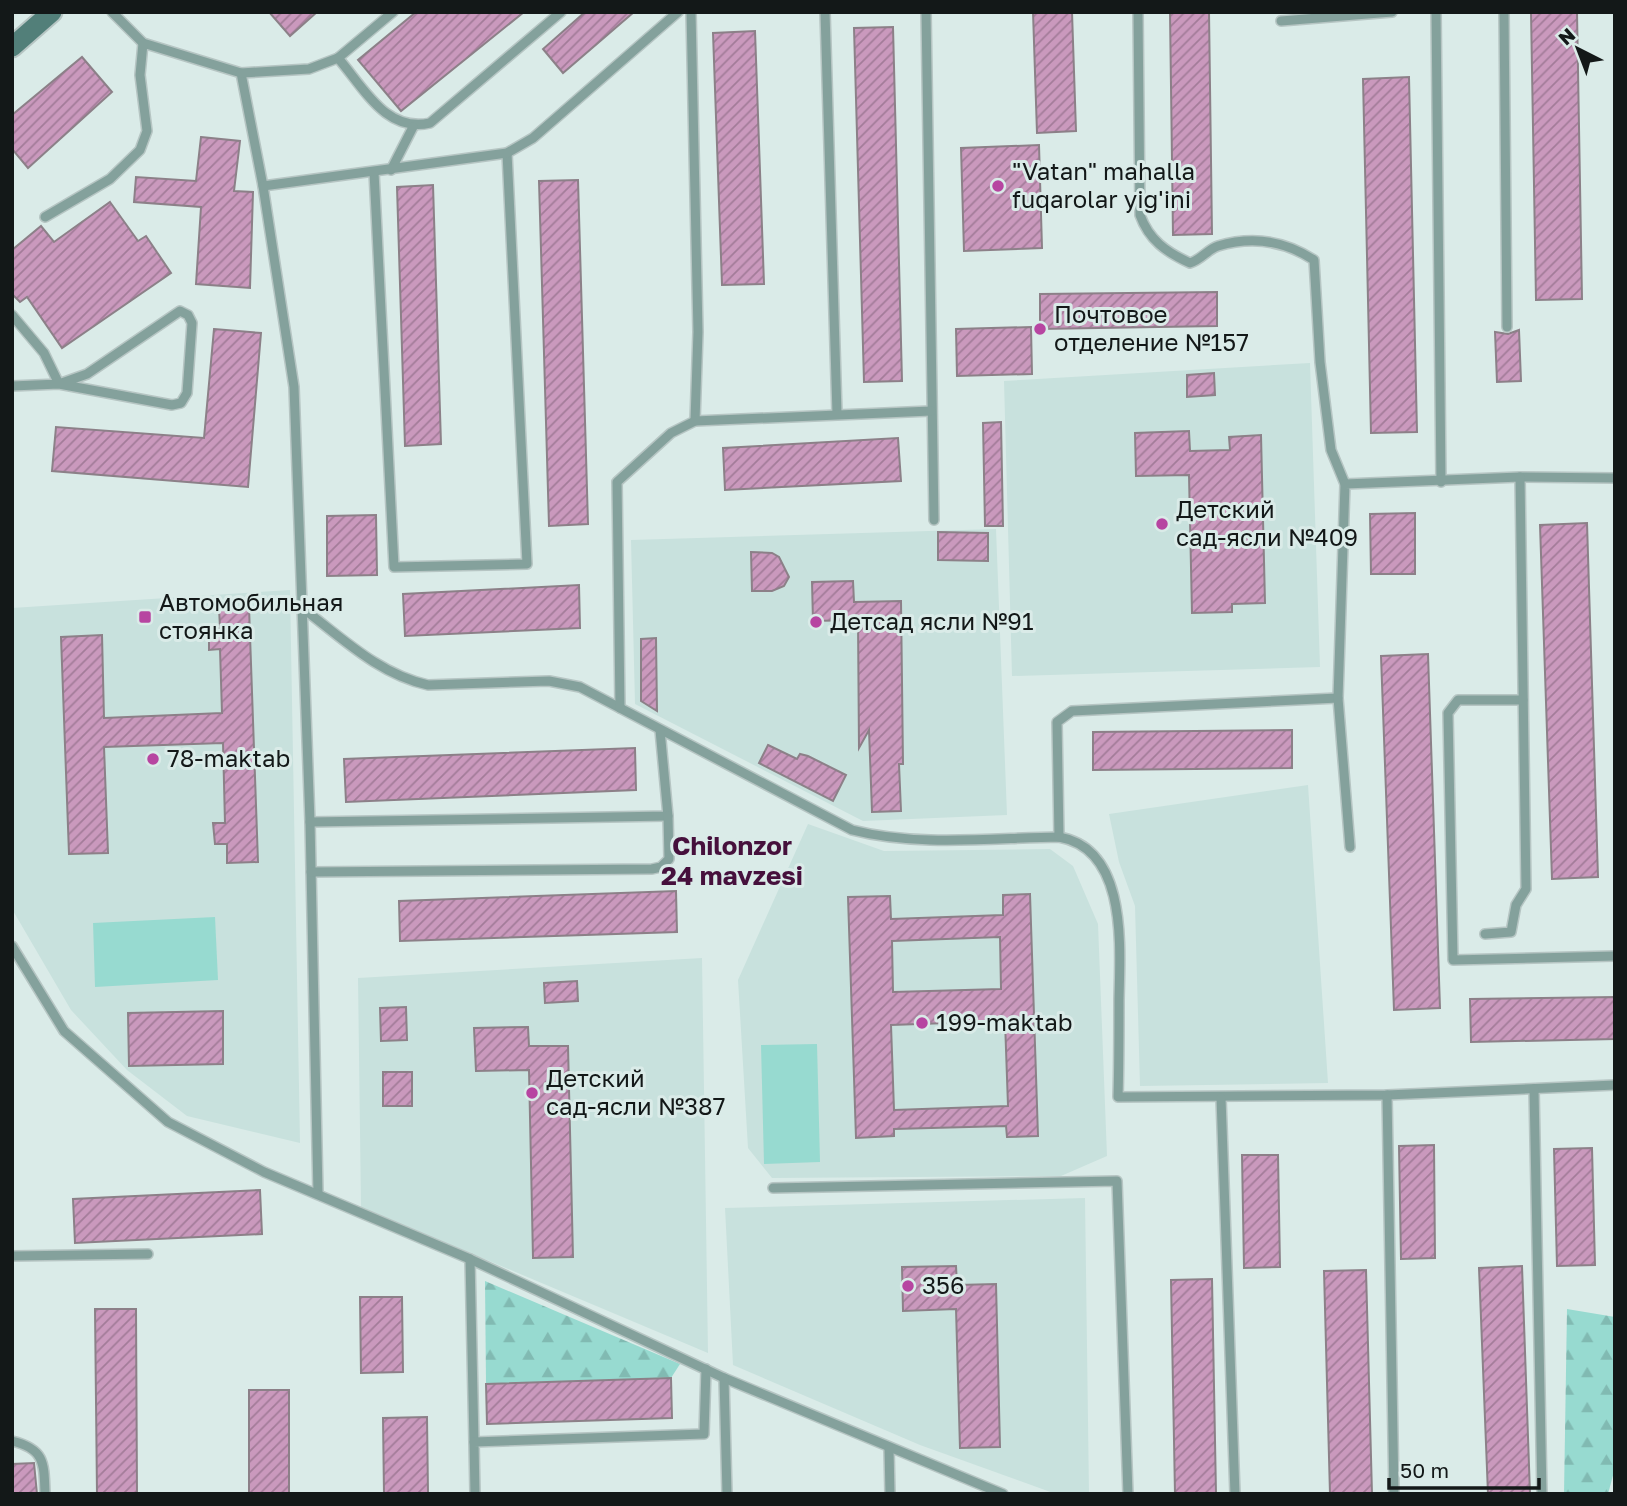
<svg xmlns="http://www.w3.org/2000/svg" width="1627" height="1506" viewBox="0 0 1627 1506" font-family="'Golos Text',sans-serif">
<defs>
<pattern id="forest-firs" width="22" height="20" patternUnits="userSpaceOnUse" patternTransform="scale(1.75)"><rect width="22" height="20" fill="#97dad0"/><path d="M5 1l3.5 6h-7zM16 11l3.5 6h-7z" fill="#81bab2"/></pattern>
<pattern id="building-hatch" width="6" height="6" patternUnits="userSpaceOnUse" patternTransform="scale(1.75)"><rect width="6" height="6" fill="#ca99bd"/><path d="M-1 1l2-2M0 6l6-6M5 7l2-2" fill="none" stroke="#a37c99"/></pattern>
</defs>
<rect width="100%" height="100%" fill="#daebe8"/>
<g fill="#c8e1dd">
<polygon points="1310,363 1320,667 1012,676 1004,381"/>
<polygon points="996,529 1007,815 863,821 635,704 631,540"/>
<polygon points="290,590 300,1143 187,1116 127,1070 71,1010 12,909 12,608"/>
<polygon points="1308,785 1328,1083 1140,1086 1135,906 1119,862 1109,814"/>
<polygon points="808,824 884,851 1050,849 1073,866 1098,924 1107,1156 1061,1176 772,1178 748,1148 738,980"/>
<polygon points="702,958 708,1353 361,1207 358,978"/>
<polygon points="1085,1198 1089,1494 1056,1494 920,1445 733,1365 725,1208"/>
</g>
<g fill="url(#forest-firs)">
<polygon points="485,1281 680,1364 671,1378 486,1384"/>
<polygon points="1567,1309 1615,1317 1615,1468 1608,1494 1564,1494"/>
</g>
<g fill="#97dad0">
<polygon points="215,917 218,980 95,987 93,923"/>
<polygon points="817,1044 820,1162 764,1164 761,1045"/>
</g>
<g fill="url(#building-hatch)" stroke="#8c8088" stroke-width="2" fill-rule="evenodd">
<polygon points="269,12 317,12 290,36"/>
<polygon points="416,12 524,12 401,111 358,60"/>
<polygon points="585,12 634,12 563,73 543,49"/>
<polygon points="1033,12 1072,12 1076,131 1037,133"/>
<polygon points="1170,12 1209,12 1212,234 1173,235"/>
<polygon points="1531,12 1577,12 1582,299 1536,300"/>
<polygon points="893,27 902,381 864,382 854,28"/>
<polygon points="755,31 764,284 722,285 713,33"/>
<polygon points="82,57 112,92 28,168 12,149 12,115"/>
<polygon points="1409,77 1417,432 1371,433 1363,79"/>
<polygon points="201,137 240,141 234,191 253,192 250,288 196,284 201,207 134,202 136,177 196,181"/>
<polygon points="1039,145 1042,248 964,251 961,148"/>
<polygon points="578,180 588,524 549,526 539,181"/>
<polygon points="433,185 441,444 405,446 397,187"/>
<polygon points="110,202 138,241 146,236 171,273 62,348 27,297 20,302 12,294 12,250 41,226 54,242"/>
<polygon points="1217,292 1217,326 1040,329 1040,294"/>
<polygon points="1031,327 1032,374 957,376 956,329"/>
<polygon points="214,329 261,333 248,487 52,471 56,427 204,438"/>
<polygon points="1519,330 1521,381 1497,382 1495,332 1508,334"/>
<polygon points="1214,373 1215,395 1187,397 1187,375"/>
<polygon points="1001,422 1003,526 985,526 983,423"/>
<polygon points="1189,431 1190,451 1230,450 1229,437 1261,435 1265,603 1232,604 1232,612 1192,613 1189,475 1136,476 1135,433"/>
<polygon points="898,438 901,481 725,490 723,448"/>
<polygon points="1415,513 1415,574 1371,574 1370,514"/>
<polygon points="376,515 377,575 327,576 327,516"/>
<polygon points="1587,523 1598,877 1552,879 1540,525"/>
<polygon points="938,532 988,533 988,561 938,560"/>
<polygon points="751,552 772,553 779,557 789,577 784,586 772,591 752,591"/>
<polygon points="853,581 854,602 901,601 903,764 899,764 901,811 872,812 869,730 859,748 858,620 813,621 812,582"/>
<polygon points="579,585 580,628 405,636 403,594"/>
<polygon points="249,607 258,862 227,863 227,844 215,844 213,823 225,823 223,743 104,747 108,853 69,854 61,637 102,635 104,718 222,713 220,649 209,650 209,629 220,628 219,608"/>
<polygon points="656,638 657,711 641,701 641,639"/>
<polygon points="1428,654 1440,1008 1394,1010 1381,656"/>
<polygon points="1292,730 1292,768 1093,770 1093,732"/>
<polygon points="768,745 797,759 800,754 808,756 846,775 833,801 759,763"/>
<polygon points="635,748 636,790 346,802 344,759"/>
<polygon points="676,891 677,932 400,941 399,901"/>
<path d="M1030,894L1038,1136L1007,1137L1006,1126L894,1129V1136L856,1138L848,897L890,896L891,919L1003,915V895ZM1000,937L1001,989L893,992L892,941ZM1005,1021L1008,1106L894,1110L891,1025Z"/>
<polygon points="577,981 578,1001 545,1003 544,983"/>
<polygon points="1615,997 1615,1039 1471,1042 1470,999"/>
<polygon points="406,1007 407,1040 381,1041 380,1008"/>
<polygon points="223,1011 223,1064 129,1066 128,1013"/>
<polygon points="528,1027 529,1046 568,1046 573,1257 533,1258 529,1070 476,1071 474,1028"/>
<rect x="383" y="1072" width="29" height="34"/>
<polygon points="1434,1145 1435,1258 1401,1259 1399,1146"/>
<polygon points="1592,1148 1595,1265 1557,1266 1554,1149"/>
<polygon points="1242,1155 1278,1155 1280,1267 1244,1268"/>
<polygon points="260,1190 262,1234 75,1243 73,1199"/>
<polygon points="956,1266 957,1285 996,1284 1000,1447 960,1448 956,1309 903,1311 902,1267"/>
<polygon points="1522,1266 1530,1494 1488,1494 1479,1268"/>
<polygon points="1366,1270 1372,1494 1330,1494 1324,1271"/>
<polygon points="1212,1279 1216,1494 1175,1494 1171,1280"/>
<polygon points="360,1297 402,1297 403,1372 361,1373"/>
<polygon points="95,1309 136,1309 137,1494 97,1494"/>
<polygon points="671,1378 672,1418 487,1424 486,1384"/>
<rect x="249" y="1390" width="40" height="104"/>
<polygon points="427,1417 428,1494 384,1494 383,1418"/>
<polygon points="34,1463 37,1494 12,1494 12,1464"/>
</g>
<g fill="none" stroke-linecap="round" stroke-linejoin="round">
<defs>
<g id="service">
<polyline points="112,12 143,43 241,73 263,186 294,387 310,822 318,1193"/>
<polyline points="691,12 698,332 695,421"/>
<polyline points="825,12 837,414"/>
<polyline points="926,12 934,520"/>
<path d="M1138,12L1140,215C1149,240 1166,252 1190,263C1201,260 1208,249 1218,246C1252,236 1285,241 1314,260L1320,362L1331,450L1345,484"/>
<polyline points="1436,12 1441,482"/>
<polyline points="1504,12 1507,327"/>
<polyline points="1281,21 1392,12"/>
<path d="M338,58C364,88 386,133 430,123L561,12"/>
<polyline points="241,73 309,69 338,58 393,12"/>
<polyline points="391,170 413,127"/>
<polyline points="374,172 394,567 527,564 507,153"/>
<polyline points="263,186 507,153 533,138 678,12"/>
<polyline points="45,217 110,179 140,150 147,131 140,75 143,43"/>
<polyline points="12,315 44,353 59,384 172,405 181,403 187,393 192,323 188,315 180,311 87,374 59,384 12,386"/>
<path d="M301,607C341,637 378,674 428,685L549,681L580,687L852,830C918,847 991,838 1059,837C1128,849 1120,947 1119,1000C1119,1032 1119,1065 1118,1097L1387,1095L1615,1085"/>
<polyline points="1523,700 1458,700 1448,713 1453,960 1615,956"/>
<polyline points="620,708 617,482 671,433 695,421 931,411"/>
<polyline points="310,822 668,816 660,730"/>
<polyline points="1059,837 1057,722 1072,711 1338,698"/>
<polyline points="1350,847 1338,698 1345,484 1520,477 1615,478"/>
<polyline points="311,872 652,869 661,867 669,859 668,816"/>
<polyline points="1485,934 1511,932 1516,905 1526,889 1520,477"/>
<polyline points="12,946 64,1031 168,1122 264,1172 470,1259 724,1378 1003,1494"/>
<polyline points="1534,1089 1542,1494"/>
<polyline points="1387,1095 1394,1494"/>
<polyline points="1221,1098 1235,1494"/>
<polyline points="773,1188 1117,1181 1128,1494"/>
<polyline points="12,1256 148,1254"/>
<polyline points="470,1259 474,1442"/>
<polyline points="724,1378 727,1494"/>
<path d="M12,1441C45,1449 44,1463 45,1494"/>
<polyline points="889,1449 890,1494"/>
<polyline points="475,1494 474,1442 704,1434 706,1369"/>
</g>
<polyline id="secondary" points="12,47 52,12"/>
</defs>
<use href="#service" stroke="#b6c5c3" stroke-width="12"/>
<use href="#secondary" stroke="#b6c5c3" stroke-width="23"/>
<use href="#service" stroke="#84a19c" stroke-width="9"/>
<use href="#secondary" stroke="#527f79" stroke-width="19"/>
</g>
<g fill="#b745a1" stroke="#daebe8" stroke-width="2.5">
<circle cx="998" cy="186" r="7"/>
<circle cx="1040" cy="329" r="7"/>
<circle cx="1162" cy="524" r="7"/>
<rect x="138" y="610" width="14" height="14" rx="3.5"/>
<circle cx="816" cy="622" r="7"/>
<circle cx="153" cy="759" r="7"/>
<circle cx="922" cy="1023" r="7"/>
<circle cx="532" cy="1093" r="7"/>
<circle cx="908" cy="1286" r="7"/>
</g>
<g text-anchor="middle" stroke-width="6" stroke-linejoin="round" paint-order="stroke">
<g font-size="24" fill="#131818" stroke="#daebe8" text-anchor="start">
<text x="1012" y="180">"Vatan" mahalla<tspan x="1012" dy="28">fuqarolar yig'ini</tspan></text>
<text x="1054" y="323">Почтовое<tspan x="1054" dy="28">отделение №157</tspan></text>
<text x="1176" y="518">Детский<tspan x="1176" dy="28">сад-ясли №409</tspan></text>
<text x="159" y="611">Автомобильная<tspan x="159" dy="28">стоянка</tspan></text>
<text x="830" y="630">Детсад ясли №91</text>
<text x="167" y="767">78-maktab</text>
<text x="936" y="1031">199-maktab</text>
<text x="546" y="1087">Детский<tspan x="546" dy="28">сад-ясли №387</tspan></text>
<text x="922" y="1294">356</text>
</g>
<g font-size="26" font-weight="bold" fill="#46103c" stroke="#daebe8">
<text x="732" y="855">Chilonzor<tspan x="732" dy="30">24 mavzesi</tspan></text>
</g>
</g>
<rect width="1627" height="1506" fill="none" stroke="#131818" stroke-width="28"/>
<g transform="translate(1578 49) rotate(318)" stroke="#daebe8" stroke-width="5" paint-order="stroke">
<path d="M0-5L12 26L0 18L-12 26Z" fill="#131818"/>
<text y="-10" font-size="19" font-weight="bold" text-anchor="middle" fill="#131818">N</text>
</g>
<path d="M1389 1478v10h150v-10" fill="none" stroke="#131818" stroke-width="3.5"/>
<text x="1400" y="1478" font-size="21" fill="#131818" stroke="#daebe8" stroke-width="5" paint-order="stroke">50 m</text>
</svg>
